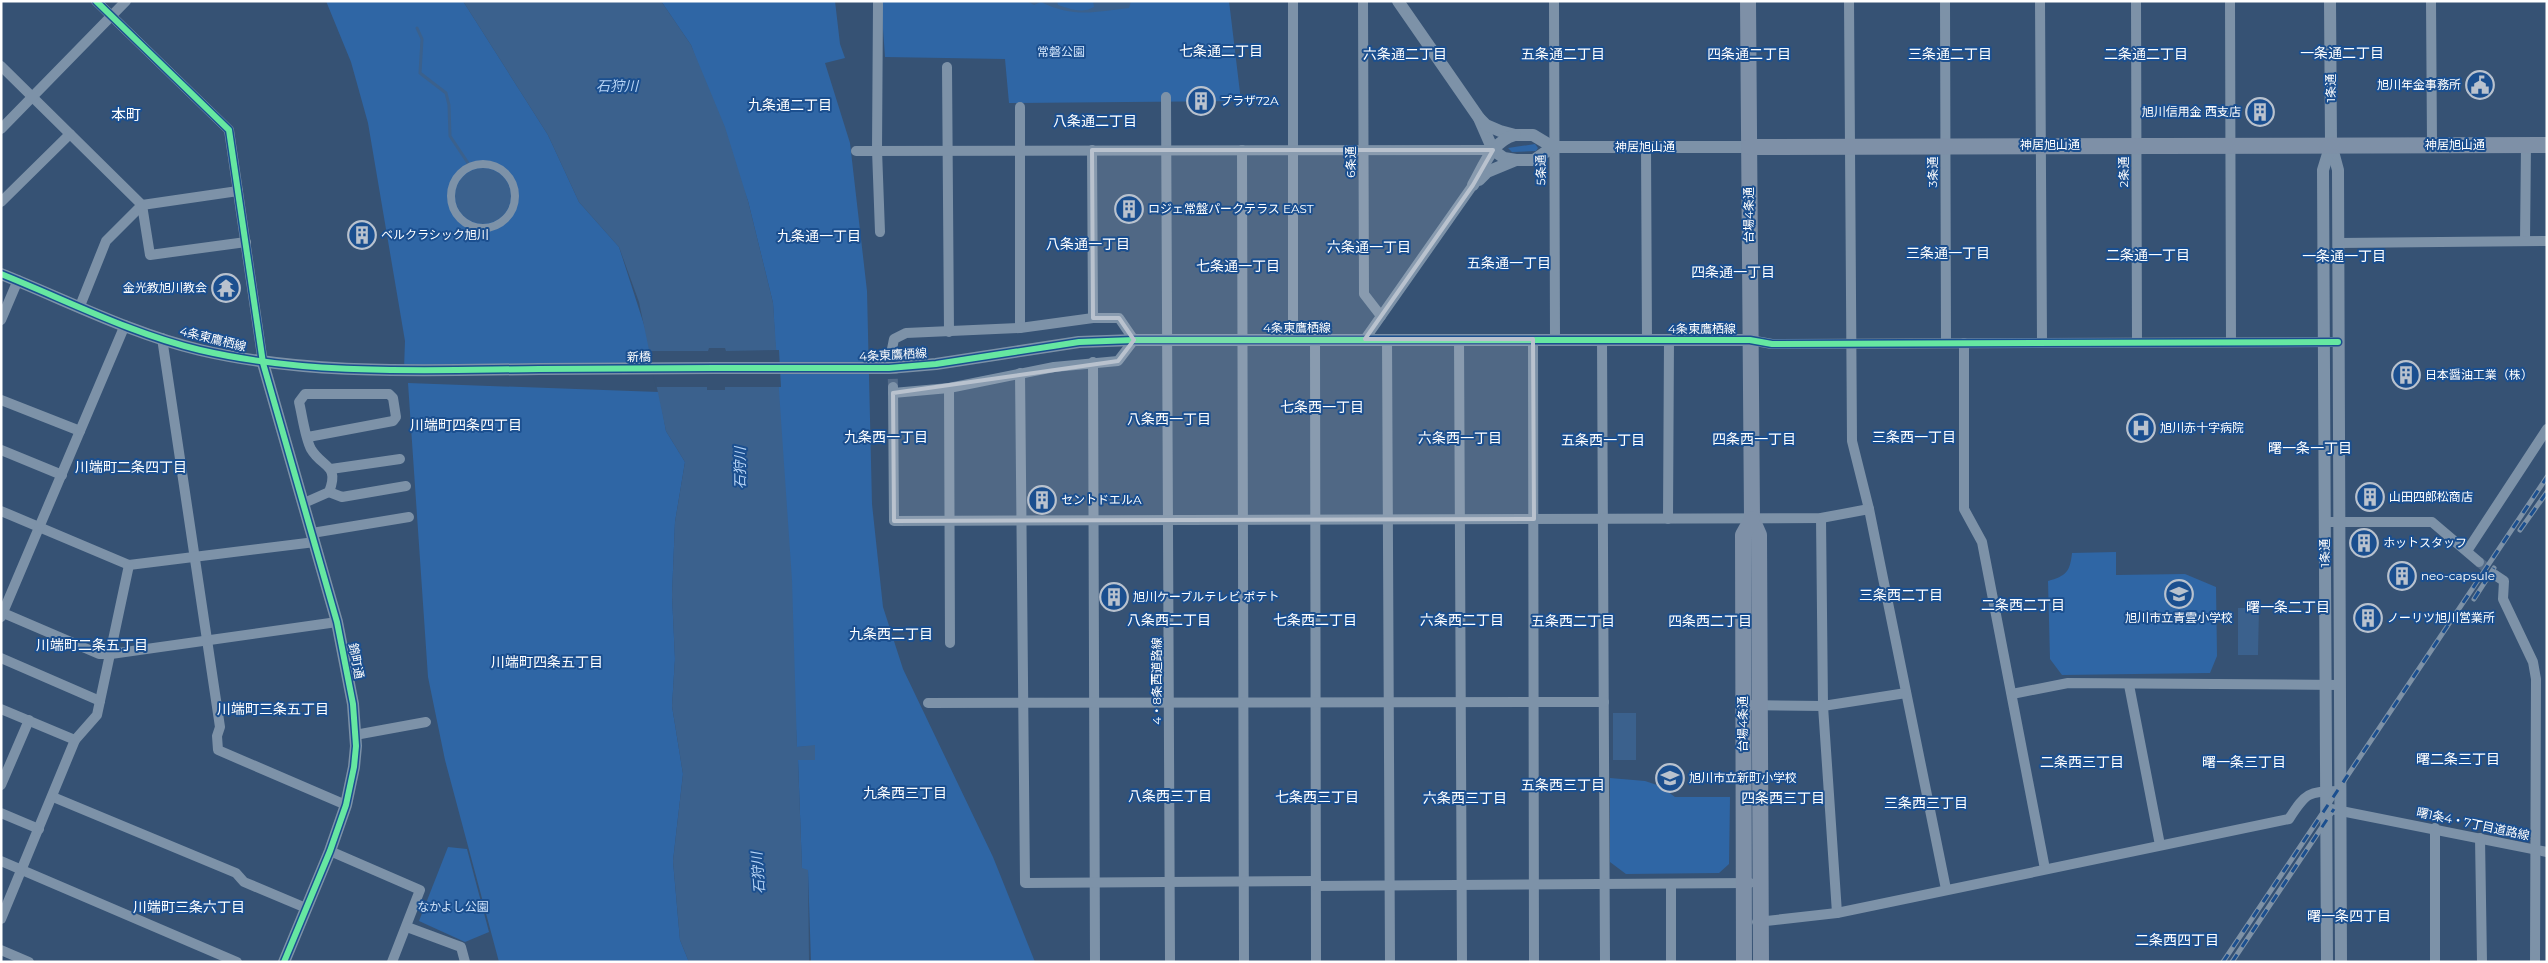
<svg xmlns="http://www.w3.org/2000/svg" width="2548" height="963" viewBox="0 0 2548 963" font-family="Montserrat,'Noto Sans JP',sans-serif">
<rect width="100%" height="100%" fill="#365274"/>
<g fill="#2f66a5">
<polygon points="326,1 463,1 548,135 579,202 619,247 658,368 404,369 405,341 368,123 351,62"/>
<polygon points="661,1 835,1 840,44 845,58 825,63 850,143 867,291 872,504 883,607 903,669 993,857 1035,962 811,962 808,871 802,869 798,760 815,746 797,747 773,303 748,201 691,45"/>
<polygon points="881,1 1229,1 1241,101 1009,103 1005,59 885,57"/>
<polygon points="1535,144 1538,148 1536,151 1512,152 1508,148"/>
<polygon points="408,383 659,392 666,431 685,462 675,522 672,595 675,659 672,706 683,774 673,861 680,940 689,962 499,962 445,760 428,677"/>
<path d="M2116,552V575L2185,574L2216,587L2217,656L2210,673L2062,675L2050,659L2048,581C2066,576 2070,572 2072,553Z"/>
<polygon points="1610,778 1645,781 1660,786 1675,797 1730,797 1729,864 1719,873 1626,874 1610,862"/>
<polygon points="448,847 467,849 489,932 465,942 419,921"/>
</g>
<g fill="#3b618d">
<polygon points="463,1 661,1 691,45 725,127 748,201 773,303 792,580 797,747 815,745 815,760 798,760 802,868 808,870 809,962 689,962 680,940 673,861 683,774 672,706 675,659 672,595 675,522 685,462 666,431 639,302 619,247 579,202 548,135"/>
<path d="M1027,1H1057L1058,5C1071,9 1082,14 1094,7L1093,1H1131L1129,8C1095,12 1073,18 1041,2L1034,5Z"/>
<circle cx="483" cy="196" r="28"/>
<polygon points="2238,608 2259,608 2258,655 2238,655"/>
<rect x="1613" y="713" width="23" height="47"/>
</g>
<polygon fill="#365274" points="709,348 725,348 726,351 779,350 781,387 725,387 725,390 707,390 707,387 656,387 647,351 708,351"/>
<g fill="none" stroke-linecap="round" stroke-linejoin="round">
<polyline stroke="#3b618d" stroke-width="3" points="417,28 422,39 420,73 446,93 449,105 450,136 468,163"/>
<g stroke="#546c89" stroke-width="10" stroke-dasharray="10 5" stroke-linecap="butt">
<polyline points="892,349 893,387"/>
<polyline points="2479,562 2495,575"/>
</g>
<circle stroke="#7d92a8" stroke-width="8" cx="483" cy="196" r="32"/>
<g stroke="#7d92a8" stroke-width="10">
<polyline points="96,1 229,130 263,363"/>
<polyline points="1293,1 1293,339"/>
<polyline points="1363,1 1364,294 1381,316"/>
<polyline points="1554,1 1555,339"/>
<polyline points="1849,1 1852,441 1869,509 1946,889"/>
<polyline points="1945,1 1946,342"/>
<polyline points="2040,1 2042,342"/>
<polyline points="2136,1 2137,342"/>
<polyline points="2230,1 2231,342"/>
<polyline points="2431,1 2432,145"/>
<polyline points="878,3 877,150 880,232"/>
<polyline points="1,66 142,205 150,255 246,242"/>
<polyline points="947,67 949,332"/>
<polyline points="1166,97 1170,962"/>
<polyline points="1020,107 1020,328"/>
<polyline points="1,129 126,1"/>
<polyline points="1646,147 1647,340"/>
<polyline points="1092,150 1093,318"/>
<polyline points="1242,150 1244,962"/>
<polyline points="856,151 1493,150"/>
<polyline points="1,202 70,134"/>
<polyline points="2525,241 2526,145"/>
<polyline points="2339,243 2547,241"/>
<polyline points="80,306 106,241 142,205 238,191"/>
<polyline points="1,320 18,280"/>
<polyline points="162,338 220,727 217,736 218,750 346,805"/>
<polyline points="1315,339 1316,962"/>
<polyline points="1365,339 1473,185"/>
<polyline points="1387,339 1390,962"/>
<polyline points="1459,339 1462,962"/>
<polyline points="1533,339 1534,962"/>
<polyline points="1602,339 1605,962"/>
<polyline points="1750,340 1772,344 2338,342"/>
<polyline points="1964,343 1964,509 1982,542 2045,869"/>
<polyline points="892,349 894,339 906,333 1020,328 1093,318 1119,318 1134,340 1118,361 1054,367 949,388 893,393"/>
<polyline points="1093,362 1095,962"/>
<polyline points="1020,373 1025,883 1316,881"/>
<polyline points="893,387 894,521 1821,518 1869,509"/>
<polyline points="949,388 950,643"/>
<polyline points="1,400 80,431"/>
<polyline points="1,450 62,475"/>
<polyline points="331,469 400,459"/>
<polyline points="329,492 342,497 406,486"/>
<path d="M304,503L329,492C340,464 322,468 311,449C305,438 302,414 299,402L305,394H389L393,398L396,417L393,421L308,437"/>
<polyline points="1,511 129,565 315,542"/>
<polyline points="1821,518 1823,706 1837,913"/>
<polyline points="1668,519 1669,340"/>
<polyline points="2324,522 2432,522 2479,562"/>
<polyline points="312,533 409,517"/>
<polyline points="2467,551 2547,429"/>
<polyline points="2495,575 2504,581 2503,599 2533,662 2536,679 2535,962"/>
<polyline points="1,612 99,654 111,654 337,622"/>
<polyline points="1,617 125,325"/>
<polyline points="1,658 100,701"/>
<polyline points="2129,685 2160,845"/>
<polyline points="2012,694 2068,683 2340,685"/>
<polyline points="928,703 1604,702"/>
<polyline points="1743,705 1823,706 1906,693"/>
<polyline points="1,709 75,740"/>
<polyline points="355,735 426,722"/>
<polyline points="1,785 29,720"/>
<polyline points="53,797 236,873 244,882 306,908"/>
<polyline points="2326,808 2547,852"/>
<polyline points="1,813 39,829"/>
<polyline points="2435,828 2435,962"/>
<polyline points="2480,838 2482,962"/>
<polyline points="330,851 420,890 392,962"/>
<polyline points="1,861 237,962"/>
<polyline points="1671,885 1671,962"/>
<polyline points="1316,886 1750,883"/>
<polyline points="1,919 75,740 97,715 129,565"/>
<path d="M1757,922L1837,913L2289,819C2307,791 2308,792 2341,791"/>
<polyline points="407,927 461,947 465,962"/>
<polyline points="1,950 29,962"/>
</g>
<g stroke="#7d92a8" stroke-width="12">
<polyline points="1398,1 1479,118 1493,150 1504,158 1516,160 1534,160 1553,147"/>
<polyline points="2330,1 2331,144 2338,170 2341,962"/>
<polyline points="1479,118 1486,125 1500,131 1515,135 1533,135 1553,147 1749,147"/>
<polyline points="1479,180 1487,172 1516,160"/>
<path d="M1473,185C1484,166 1492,141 1515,135"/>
<path d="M1,274C66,300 132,334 200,350C311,376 427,370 539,369C656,368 772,368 889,368L936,364L1079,342L1134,340H1750"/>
<polyline points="263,363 337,622 353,704 356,746 354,767 346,805 330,851 284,962"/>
<polyline points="2327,962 2323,170 2331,144"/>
</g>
<g stroke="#7e90a7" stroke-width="16">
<polyline points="1748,1 1752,519 1759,535 1761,962"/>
<polyline points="1749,147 2547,145"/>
<polyline points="1744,962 1743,535 1752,519"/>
</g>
<defs>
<g id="rail">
<polyline points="2520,530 2547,492"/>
<polyline points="2474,599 2494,568"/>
<polyline points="2223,962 2547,477"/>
<polyline points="2232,962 2334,809"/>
</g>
</defs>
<use href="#rail" stroke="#7e92a7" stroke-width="5"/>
<use href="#rail" stroke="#1b4f8f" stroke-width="3" stroke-dasharray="9" stroke-linecap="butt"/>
<defs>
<g id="cycleway">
<polyline points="96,1 229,130 263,363 337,622 353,704 356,746 354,767 346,805 330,851 284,962"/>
<path d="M1,274C66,300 132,334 200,350C311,376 427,370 539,369C656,368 772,368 889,368L936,364L1079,342L1134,340H1750L1772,344L2338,342"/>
</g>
</defs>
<use href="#cycleway" stroke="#1b4f8f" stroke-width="9"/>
<use href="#cycleway" stroke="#66e7a1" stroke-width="6"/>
</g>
<path fill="#b9c2ce" fill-opacity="0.2" stroke="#b9c2ce" stroke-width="4" stroke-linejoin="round" d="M1092,150H1493L1473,185L1365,339H1533L1534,519L894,521L893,393L1118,361L1134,340L1119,318H1093Z"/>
<defs>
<symbol id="civic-ring" viewBox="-11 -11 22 22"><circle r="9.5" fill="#1b4f8f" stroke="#b9c2ce" stroke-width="1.5"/><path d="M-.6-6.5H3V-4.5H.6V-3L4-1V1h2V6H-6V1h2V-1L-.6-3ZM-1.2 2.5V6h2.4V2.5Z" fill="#b9c2ce"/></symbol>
<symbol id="building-ring" viewBox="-11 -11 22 22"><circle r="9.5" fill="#1b4f8f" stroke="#b9c2ce" stroke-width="1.5"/><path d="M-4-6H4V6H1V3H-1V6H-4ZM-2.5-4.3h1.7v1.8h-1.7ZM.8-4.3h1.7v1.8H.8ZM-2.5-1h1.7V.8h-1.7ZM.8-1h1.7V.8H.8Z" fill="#b9c2ce"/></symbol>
<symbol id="temple-ring" viewBox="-11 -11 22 22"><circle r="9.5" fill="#1b4f8f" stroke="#b9c2ce" stroke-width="1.5"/><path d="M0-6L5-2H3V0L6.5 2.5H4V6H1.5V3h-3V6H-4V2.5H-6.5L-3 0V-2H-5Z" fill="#b9c2ce"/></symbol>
<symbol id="hospital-ring" viewBox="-11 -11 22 22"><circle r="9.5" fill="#1b4f8f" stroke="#b9c2ce" stroke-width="1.5"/><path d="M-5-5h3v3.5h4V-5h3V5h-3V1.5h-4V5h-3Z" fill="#b9c2ce"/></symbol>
<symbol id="school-ring" viewBox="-11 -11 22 22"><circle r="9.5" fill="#1b4f8f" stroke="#b9c2ce" stroke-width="1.5"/><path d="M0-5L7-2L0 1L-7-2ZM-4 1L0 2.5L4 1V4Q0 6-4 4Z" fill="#b9c2ce"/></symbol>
</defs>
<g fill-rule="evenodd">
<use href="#civic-ring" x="2464" y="69" width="32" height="32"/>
<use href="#building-ring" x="1185" y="85" width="32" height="32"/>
<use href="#building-ring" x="2244" y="96" width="32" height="32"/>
<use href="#building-ring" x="1113" y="193" width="32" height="32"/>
<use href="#building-ring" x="346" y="219" width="32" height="32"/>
<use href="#temple-ring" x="210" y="272" width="32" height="32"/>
<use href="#building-ring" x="2390" y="359" width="32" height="32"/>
<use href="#hospital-ring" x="2125" y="412" width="32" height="32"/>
<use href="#building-ring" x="2354" y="481" width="32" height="32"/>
<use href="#building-ring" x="1026" y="484" width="32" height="32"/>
<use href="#building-ring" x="2348" y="527" width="32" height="32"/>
<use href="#building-ring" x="2386" y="560" width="32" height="32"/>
<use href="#school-ring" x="2163" y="578" width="32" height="32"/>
<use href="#building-ring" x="1098" y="581" width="32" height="32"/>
<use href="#building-ring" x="2352" y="602" width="32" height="32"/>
<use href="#school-ring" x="1654" y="762" width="32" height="32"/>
</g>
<g text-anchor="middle" stroke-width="4" stroke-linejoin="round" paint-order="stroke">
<g font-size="12" fill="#cfe3fa" stroke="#1b4f8f">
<text x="1061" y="56">常磐公園</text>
<text x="453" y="911">なかよし公園</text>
</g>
<g font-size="12" fill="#fff" stroke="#1b4f8f" text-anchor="start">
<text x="2461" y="89" text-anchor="end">旭川年金事務所</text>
<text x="1220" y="105">プラザ72A</text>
<text x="2241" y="116" text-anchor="end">旭川信用金 西支店</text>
<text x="1148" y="213">ロジェ常盤パークテラス EAST</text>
<text x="381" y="239">ベルクラシック旭川</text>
<text x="207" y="292" text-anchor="end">金光教旭川教会</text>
<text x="2425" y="379">日本醤油工業（株）</text>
<text x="2160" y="432">旭川赤十字病院</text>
<text x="2389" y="501">山田四郎松商店</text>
<text x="1061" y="504">セントドエルA</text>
<text x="2383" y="547">ホットスタッフ</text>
<text x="2421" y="580">neo‐capsule</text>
<text x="1133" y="601">旭川ケーブルテレビ ポテト</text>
<text x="2179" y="622" text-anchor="middle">旭川市立青雲小学校</text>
<text x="2387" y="622">ノーリツ旭川営業所</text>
<text x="1689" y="782">旭川市立新町小学校</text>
</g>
<g font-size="12" fill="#fff" stroke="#1b4f8f">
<text transform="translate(2331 88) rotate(-90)" y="4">1条通</text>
<text x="2050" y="149">神居旭山通</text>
<text x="2455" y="149">神居旭山通</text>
<text x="1645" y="151">神居旭山通</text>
<text transform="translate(1351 162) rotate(-90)" y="4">6条通</text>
<text transform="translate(1541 170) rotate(-91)" y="4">5条通</text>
<text transform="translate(1933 172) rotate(-90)" y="4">3条通</text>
<text transform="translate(2124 172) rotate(-90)" y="4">2条通</text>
<text transform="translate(1749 215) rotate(-90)" y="4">台場4条通</text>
<text x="1297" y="332">4条東鷹栖線</text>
<text x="1702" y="333">4条東鷹栖線</text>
<text transform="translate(213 339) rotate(14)" y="4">4条東鷹栖線</text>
<text transform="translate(893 355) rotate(-3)" y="4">4条東鷹栖線</text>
<text transform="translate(639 357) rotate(-1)" y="4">新橋</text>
<text transform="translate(2325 553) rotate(-90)" y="4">1条通</text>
<text transform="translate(356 661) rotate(79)" y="4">錦町通</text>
<text transform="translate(1157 681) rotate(-90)" y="4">4・8条西道路線</text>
<text transform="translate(1743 724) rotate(-90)" y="4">台場4条通</text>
<text transform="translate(2473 824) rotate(12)" y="4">曙1条4・7丁目道路線</text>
</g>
<g font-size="14" fill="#fff" stroke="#1b4f8f">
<text x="1221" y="56">七条通二丁目</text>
<text x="2342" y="58">一条通二丁目</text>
<text x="1405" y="59">六条通二丁目</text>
<text x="1563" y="59">五条通二丁目</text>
<text x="1749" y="59">四条通二丁目</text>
<text x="1950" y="59">三条通二丁目</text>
<text x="2146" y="59">二条通二丁目</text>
<text x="790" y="110">九条通二丁目</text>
<text x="1095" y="126">八条通二丁目</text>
<text x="819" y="241">九条通一丁目</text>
<text x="1088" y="249">八条通一丁目</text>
<text x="1369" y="252">六条通一丁目</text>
<text x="1948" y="258">三条通一丁目</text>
<text x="2148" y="260">二条通一丁目</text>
<text x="2344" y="261">一条通一丁目</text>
<text x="1509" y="268">五条通一丁目</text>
<text x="1238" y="271">七条通一丁目</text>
<text x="1733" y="277">四条通一丁目</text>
<text x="1322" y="412">七条西一丁目</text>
<text x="1169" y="424">八条西一丁目</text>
<text x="466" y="430">川端町四条四丁目</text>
<text x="886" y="442">九条西一丁目</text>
<text x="1914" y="442">三条西一丁目</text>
<text x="1460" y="443">六条西一丁目</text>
<text x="1754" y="444">四条西一丁目</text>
<text x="1603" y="445">五条西一丁目</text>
<text x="2310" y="453">曙一条一丁目</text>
<text x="131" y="472">川端町二条四丁目</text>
<text x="1901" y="600">三条西二丁目</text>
<text x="2023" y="610">二条西二丁目</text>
<text x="2288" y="612">曙一条二丁目</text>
<text x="1169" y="625">八条西二丁目</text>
<text x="1315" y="625">七条西二丁目</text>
<text x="1462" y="625">六条西二丁目</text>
<text x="1573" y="626">五条西二丁目</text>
<text x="1710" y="626">四条西二丁目</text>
<text x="891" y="639">九条西二丁目</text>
<text x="92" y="650">川端町二条五丁目</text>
<text x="547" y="667">川端町四条五丁目</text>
<text x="273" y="714">川端町三条五丁目</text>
<text x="2458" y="764">曙二条三丁目</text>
<text x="2082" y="767">二条西三丁目</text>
<text x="2244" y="767">曙一条三丁目</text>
<text x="1563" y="790">五条西三丁目</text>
<text x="905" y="798">九条西三丁目</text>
<text x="1170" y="801">八条西三丁目</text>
<text x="1317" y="802">七条西三丁目</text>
<text x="1465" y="803">六条西三丁目</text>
<text x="1783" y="803">四条西三丁目</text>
<text x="1926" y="808">三条西三丁目</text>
<text x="189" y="912">川端町三条六丁目</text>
<text x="2349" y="921">曙一条四丁目</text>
<text x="2177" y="945">二条西四丁目</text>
</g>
<g font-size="14" font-style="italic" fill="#b5d3f5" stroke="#1b4f8f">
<text x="617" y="91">石狩川</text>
<text transform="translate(740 468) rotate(-90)" y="5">石狩川</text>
<text transform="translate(758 873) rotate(-94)" y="5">石狩川</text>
</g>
<g font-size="15" fill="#fff" stroke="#1b4f8f">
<text x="126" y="120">本町</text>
</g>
</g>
<rect width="2548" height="963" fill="none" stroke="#ffffff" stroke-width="5"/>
</svg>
